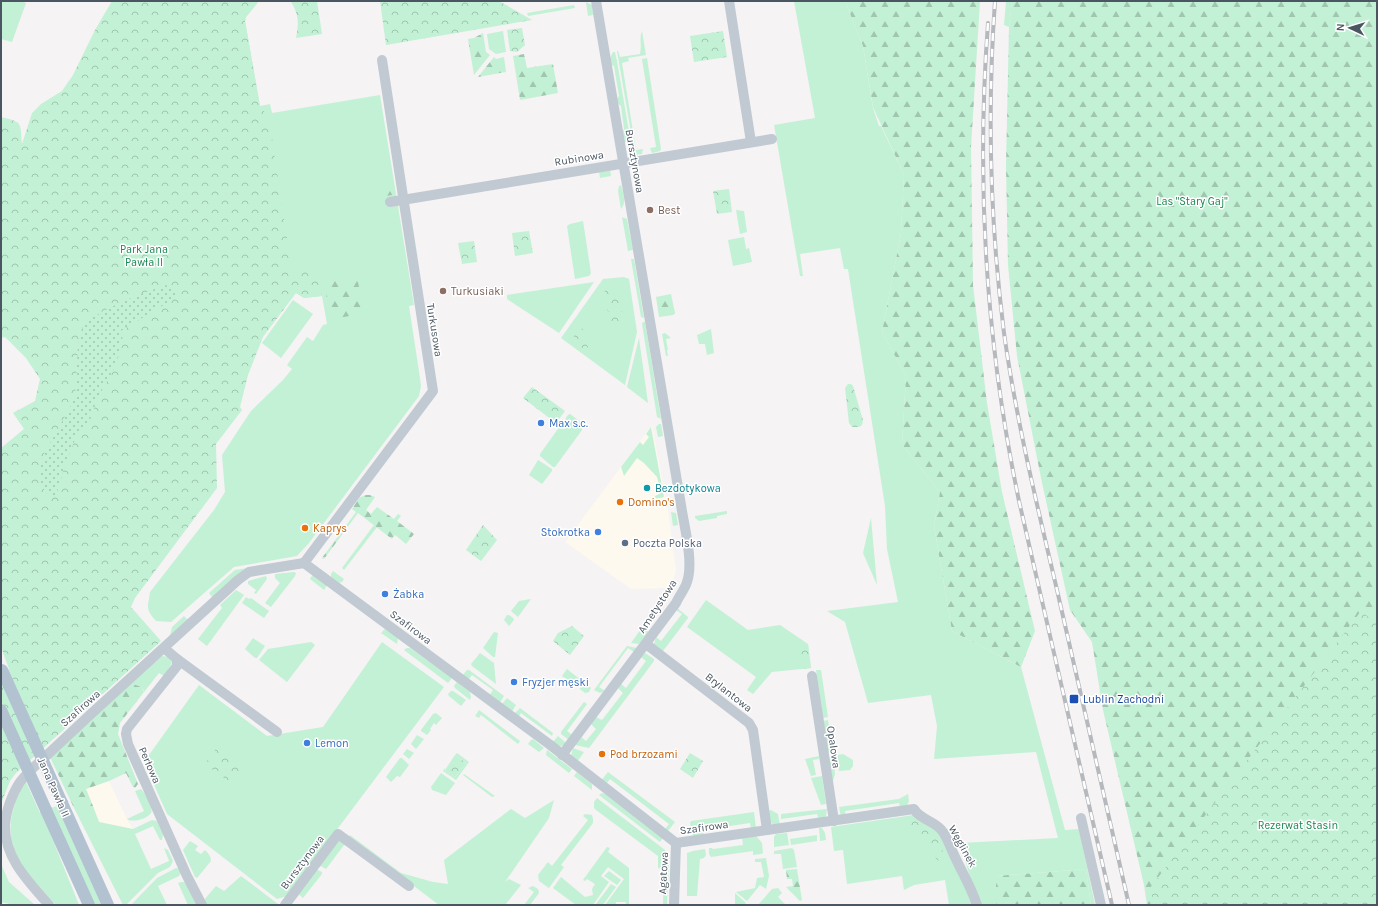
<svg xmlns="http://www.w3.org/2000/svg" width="1378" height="906" viewBox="0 0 1378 906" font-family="Karla,sans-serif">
<defs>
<pattern id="forest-firs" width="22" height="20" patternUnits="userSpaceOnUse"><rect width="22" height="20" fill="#c3f1d5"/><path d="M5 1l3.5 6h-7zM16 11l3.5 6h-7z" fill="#a0c6b0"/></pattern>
<pattern id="park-crowns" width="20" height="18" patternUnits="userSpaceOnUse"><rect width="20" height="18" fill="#c3f1d5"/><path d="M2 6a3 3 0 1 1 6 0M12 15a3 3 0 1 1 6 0" fill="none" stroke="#a0c6b0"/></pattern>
<pattern id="garden-dots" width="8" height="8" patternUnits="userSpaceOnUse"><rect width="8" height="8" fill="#c3f1d5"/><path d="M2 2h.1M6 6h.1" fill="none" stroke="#a0c6b0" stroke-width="1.8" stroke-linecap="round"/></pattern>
</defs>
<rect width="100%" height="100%" fill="#f5f3f3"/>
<g fill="#fdf9ef">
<polygon points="652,425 668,510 676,571 674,578 667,588 631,589 565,542"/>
<polygon points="109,781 127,819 133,829 99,822 86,789"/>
</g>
<g fill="#c3f1d5">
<polygon points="1,1 20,1 26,3 12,42 1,39"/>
<path d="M259,1L246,17L245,21L260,106L270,104L272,113L380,95L414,305L409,306L420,378L421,386L419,396L309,543L297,556L234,567L171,622L156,621C145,609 148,608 150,592L214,510L225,492L222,455L251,411L283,380L292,369L287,365L307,337L313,341L323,325L327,324L322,296L304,298L296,293L215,47Z"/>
<polygon points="794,1 845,1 863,46 873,108 879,126 881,126 904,175 901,233 882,332 906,376 902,445 940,492 934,526 952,631 1021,667 1065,830 1079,829 1095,905 1091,905 1086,869 996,876 996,905 978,905 960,843 1058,838 1036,752 934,759 937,726 931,695 868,703 845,622 827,611 898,602 887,549 885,506 848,269 844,269 840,248 800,254 803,276 800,276 774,125 815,118"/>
<polygon points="1006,1 1012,1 1009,27 1004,25"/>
<polygon points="586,2 592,5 593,15 588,16"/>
<polygon points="574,5 575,8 528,16 527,13"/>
<polygon points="503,31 506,52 496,54 489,49 487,34"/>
<path d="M642,31L646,55L628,58L629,61L622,63L636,150L643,149L642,154L634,155L632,154L630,143L632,138L617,51H618L620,57L640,54C642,46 639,37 642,31Z"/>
<polygon points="613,52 615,52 617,61 630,138 628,142 623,142 622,133 624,129 621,106 617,103 616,100 619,96 614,66 610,64 609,60"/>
<polygon points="647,58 661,149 660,151 652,153 650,148 656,147 642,59"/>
<polygon points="610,169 611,176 600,178 599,171"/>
<path d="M621,185C623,193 627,203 621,209L618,191L619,186Z"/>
<polygon points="736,210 744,211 747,232 740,234"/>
<polygon points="622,217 627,219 633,250 628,251"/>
<polygon points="583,221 591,273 589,276 575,279 567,226 570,224"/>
<polygon points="744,237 746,249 749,248 752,262 733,266 728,240"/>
<polygon points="631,259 634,259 644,318 641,317"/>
<polygon points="624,277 629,279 637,332 625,385 561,338 603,279"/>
<polygon points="594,282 559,333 507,299 507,295"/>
<polygon points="293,300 313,314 281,358 262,343"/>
<polygon points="643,322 645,322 661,419 657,417 642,324"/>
<polygon points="711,329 714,353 707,355 705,344 699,344 697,335"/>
<polygon points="665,333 671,338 666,339 668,350 667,350 668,356 666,356 662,334"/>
<polygon points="639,338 648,403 627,387"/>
<polygon points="570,414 582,423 582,430 555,467 553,467 540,456 540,454 568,415"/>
<polygon points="659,424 661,424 663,436 658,437 656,427"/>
<polygon points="651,427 664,497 656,499 655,496 661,493 657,477 644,463 637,458 624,476 621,467 640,442 643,445 649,437 646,434"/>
<polygon points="538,460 552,469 552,471 542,484 529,475"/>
<polygon points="727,511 727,514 717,516 717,518 699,521 695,518 695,516"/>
<polygon points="671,512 676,513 678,525 673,526"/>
<polygon points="871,518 877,585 863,553"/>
<polygon points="374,525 377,527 344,570 342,568"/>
<polygon points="254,567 213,598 209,593 235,570"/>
<polygon points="333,571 344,579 342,582 339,583 331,577 331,574"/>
<polygon points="294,572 296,573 295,576 271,607 265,603 280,583 275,578 275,574"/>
<polygon points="313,574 327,585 324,590 310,579"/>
<polygon points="266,576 267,579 256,594 254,593 256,590 248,584 248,581"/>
<polygon points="236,590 244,595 207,646 198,639 222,608 220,605"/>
<polygon points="246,597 249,599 251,598 269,611 264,618 242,603"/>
<polygon points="663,598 665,600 645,628 649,632 639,644 631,643"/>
<polygon points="531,599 518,617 511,611 519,601"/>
<polygon points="706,600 748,630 780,625 808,644 811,668 772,672 753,694 747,690 756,677 687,627"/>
<polygon points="677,608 688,617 688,618 663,651 654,644 656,637 661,641 682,614 676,610"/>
<polygon points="507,615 509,615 513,618 514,620 509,626 504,620"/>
<polygon points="184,616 188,620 170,636 172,627"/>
<polygon points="385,629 398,638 397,644 381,633"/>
<polygon points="494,632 498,633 495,657 493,657 483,648"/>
<polygon points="253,638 265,646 257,658 255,658 245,649"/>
<polygon points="311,642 315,645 287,682 259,660 268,649"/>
<polygon points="382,642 444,687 287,896 277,899 167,814 144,762 199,685 267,736 323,727"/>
<polygon points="627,646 637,648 634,652 628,648 599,687 605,691 600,693 594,690"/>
<polygon points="407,648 410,648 452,678 448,683 404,650"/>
<polygon points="480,653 494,663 496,684 472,666 471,664"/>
<polygon points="645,653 654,659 654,661 589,748 575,745 581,737 586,741 596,729 591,724 596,717 602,720 623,693 618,688 621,684 626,688 646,661 641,657"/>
<polygon points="162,656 169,657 172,662 170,667 164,676 159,673 144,692 143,689 126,687"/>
<polygon points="567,669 591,688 589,692 585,693 580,689 580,687 575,683 573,684 562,676"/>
<polygon points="467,670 469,670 504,696 499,704 489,696 493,690 472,675 468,680 462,676"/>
<polygon points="816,670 821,670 828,717 823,718"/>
<polygon points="457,682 470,692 471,697 470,700 455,688 454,686"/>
<polygon points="451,691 453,691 466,700 461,706 449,696 448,694"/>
<polygon points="507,698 516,705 511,713 501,705"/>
<polygon points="584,702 587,704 567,731 572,735 569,740 561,734 561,732"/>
<polygon points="520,708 553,733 552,736 521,713 518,718 513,715"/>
<polygon points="479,710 520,741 518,744 481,715 479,718 475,716"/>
<polygon points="436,713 442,718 436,725 434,723 430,729 431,730 427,735 421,731 421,730 433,714"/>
<polygon points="828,720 833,752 828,753 823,721"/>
<polygon points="417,735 424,739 416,749 411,744"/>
<path d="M558,736L566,743C561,748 558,746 552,743Z"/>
<polygon points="533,739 544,748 539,752 528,744 531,740"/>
<polygon points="573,748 584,752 577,762 571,756"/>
<polygon points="407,749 414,753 409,759 403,754"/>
<polygon points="547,750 572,769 569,773 546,755"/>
<polygon points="457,753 469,762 456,780 443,771 445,768 445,770 455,777 466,763 455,755"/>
<polygon points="843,754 853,760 853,766 850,770 839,771 837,755"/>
<polygon points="819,756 819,759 813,760 816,775 811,776 805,759"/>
<polygon points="833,756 835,774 832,784 829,757"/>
<polygon points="400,758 402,758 409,765 400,777 397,776 391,782 386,777"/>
<polygon points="577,772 592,784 592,790 574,776"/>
<polygon points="608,772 675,822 668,831 665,829 669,824 610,779 606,784 601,781"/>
<polygon points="441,773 455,783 446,795 432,790 431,787"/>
<polygon points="464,774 495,796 492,797 463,775"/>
<polygon points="822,776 826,804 821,805 811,778"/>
<path d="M26,782L40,813H42L79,905H56C30,876 0,850 14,807C17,797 20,790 26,782Z"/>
<path d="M141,789C145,793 154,808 151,813C147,819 133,823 127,819L144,811L135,791Z"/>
<polygon points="602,793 605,794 663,838 660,842 599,795"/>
<polygon points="908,794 909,801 907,806 900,808 899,803 845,811 846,816 841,817 839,807 899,799"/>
<polygon points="597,798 665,850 666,858 669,863 667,905 663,905 664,869 658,868 658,856 596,810 594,808 594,802"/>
<polygon points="554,800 549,818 505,882 509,879 521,885 505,905 439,905 349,837 350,835 401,873 433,882 448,884 444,860 511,809 525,818"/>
<polygon points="57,806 102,905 95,905 51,808"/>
<polygon points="73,806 93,806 99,822 133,829 152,820 157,821 163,834 162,840 160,840 153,826 135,834 151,869 169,861 164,848 168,850 173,861 170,867 158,873 126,905 123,905"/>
<polygon points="827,809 826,816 819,820 817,814 781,819 781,814"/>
<polygon points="771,810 778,814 780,825 773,825 770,821 768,811"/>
<polygon points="754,812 756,828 751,829 750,823 703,830 704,836 695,837 692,834 690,823 691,821"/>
<polygon points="585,814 592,815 593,819 593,823 561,865 564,867 549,888 539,881 538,875 548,862 552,866 588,820 583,816"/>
<polygon points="914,815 940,829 975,905 949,905 945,880 914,885 904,890 902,876 847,884 843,850 834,851 831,827"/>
<polygon points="819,828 822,828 825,833 826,840 820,841"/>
<polygon points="787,833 789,845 774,847 774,837 776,834"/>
<polygon points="817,835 817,841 791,845 790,839"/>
<polygon points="756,836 762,843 763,853 761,854 753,855 753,851 711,857 709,854 709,848 712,848 713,849 743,845 742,838"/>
<polygon points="337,839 344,843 344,845 326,869 319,865"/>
<path d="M190,841L198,846L195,850L201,854L205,850C208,853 211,856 211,861L197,878L195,877L183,850Z"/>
<polygon points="607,847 610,848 608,852 629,868 629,905 626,905 626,902 616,902 616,905 605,905 624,879 608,867 601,876 609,882 593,905 576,905 553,888 561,877 585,897 593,895 592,889 595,884 587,879 585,881 583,880"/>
<polygon points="792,848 794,850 797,867 783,869 781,854 774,854 774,851"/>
<polygon points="705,849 706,855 704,858 700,859 697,896 687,896 687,853 693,851"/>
<polygon points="766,858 769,876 766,889 760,885 747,901 736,892 755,888 757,878 764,877 761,862 755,862 755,859"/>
<polygon points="1,864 9,882 35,905 14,905 1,902"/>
<polygon points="176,868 180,869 181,873 179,876 158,886 167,905 131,905 157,878"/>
<polygon points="316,869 322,872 322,874 303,898 298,894"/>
<polygon points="609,871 621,880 617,885 604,876"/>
<polygon points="241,876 278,904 278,905 206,905 203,901 216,886 224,891"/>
<polygon points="182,882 185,882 197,905 188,905 178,883"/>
<polygon points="611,884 616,887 603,905 596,904"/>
<polygon points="533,886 538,889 539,893 530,905 524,905 534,892 528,888"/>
<polygon points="778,888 782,893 778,897 786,905 758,905 772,889"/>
<polygon points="735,893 746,903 744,905 735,905"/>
</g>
<g fill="url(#forest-firs)">
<polygon points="845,1 980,1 971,147 973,285 987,403 1002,492 1035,631 1021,667 952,631 934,526 940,492 902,445 906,376 882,332 901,233 904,175 873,107 863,46"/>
<polygon points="1012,1 1377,1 1377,905 1147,905 1144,885 1103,710 1092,642 1070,610 1041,478 1017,356 1008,265 1006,166 1009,27"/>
<polygon points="483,33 486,52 490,55 474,75 468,39 474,38"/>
<polygon points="524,54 527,68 553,64 558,93 520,100 513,56"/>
<polygon points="494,57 496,59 504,57 506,72 478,77"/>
<polygon points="393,180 395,193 392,195 386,196 383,182"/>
<polygon points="357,276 363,310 360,314 333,319 330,317 324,282"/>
<polygon points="671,294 675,313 673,315 659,317 656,297"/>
<polygon points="365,495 370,495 375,497 366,510 371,514 377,507 394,519 398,514 401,516 397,521 414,534 406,544 395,535 392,539 358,513 324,559 322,558 356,512 352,509 359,498"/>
<polygon points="133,684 141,687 144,692 120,723 118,734 138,784 135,788 133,787 126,773 109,781 86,789 93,806 73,806 49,755 126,687"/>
<polygon points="797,869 802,900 800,901 786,887 793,886 792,879 787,879 786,870"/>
<polygon points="1086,869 1091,905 996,905 996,876"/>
</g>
<g fill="url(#park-crowns)">
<path d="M112,1H259L246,17L245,21L260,106L269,118L292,272L317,268L322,296L304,298L296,293L263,337L248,375L240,407L242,410L216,444L217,488L135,598L131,607L161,641L16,773L10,781L1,804V673L9,669L1,647V448L24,429L13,413L35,401L40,379L26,358L5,337L1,338V117C24,122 20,124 22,144L32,113L41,104L62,91L73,75L95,30Z"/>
<path d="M298,1H317L322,34L296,38C299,24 299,14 291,2Z"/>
<polygon points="380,1 499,1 532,20 386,45"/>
<polygon points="522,28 525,45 517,52 510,51 507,30"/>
<polygon points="723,31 727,57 694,62 690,36"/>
<polygon points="729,189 732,212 717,214 713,191"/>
<polygon points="529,231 533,253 515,256 512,233"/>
<polygon points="474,241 477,262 462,264 458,243"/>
<path d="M609,287C620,290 621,308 623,317L615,333L612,332V325L603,295L606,289Z"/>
<path d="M576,325C583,326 586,333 584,339L588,347L586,349H583C578,342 568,334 576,325Z"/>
<polygon points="848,384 851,384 853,386 863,420 862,425 859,427 852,427 849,423 845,388"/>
<polygon points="532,387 565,411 556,423 523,398"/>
<polygon points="483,525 497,540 481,561 466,550"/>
<polygon points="1361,611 1377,624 1377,905 1154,905 1150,888"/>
<polygon points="572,626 584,636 570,655 553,641 558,633"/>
<polygon points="808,644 811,668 801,669 798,645"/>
<polygon points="218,746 244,765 231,783 205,764"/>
<polygon points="690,753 703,761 693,778 680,769"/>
<polygon points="455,755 466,763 455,777 445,770"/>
<polygon points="914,815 940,829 944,864 942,865 900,818"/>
</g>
<path fill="url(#garden-dots)" d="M165,285C173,287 176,288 177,297L119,332L123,335L116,365L97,399L89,423L79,430L66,462L56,496L46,493L41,484L39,471L44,454L75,398L78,344C82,337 80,335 82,330C88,312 147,292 165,285Z"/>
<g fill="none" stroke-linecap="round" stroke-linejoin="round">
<g stroke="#c1cad2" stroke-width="10">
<polyline points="729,1 751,142"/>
<polyline points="390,202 772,139"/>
<polyline points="304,563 433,391 382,60"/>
<polyline points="646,644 749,723 753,730 767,830"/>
<polyline points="164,648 177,659 177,666 127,729 126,734 128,744 187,876 202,905"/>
<polyline points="177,659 277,732"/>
<polyline points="812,676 834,821"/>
<path d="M562,755L676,603C679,596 685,589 687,582C694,562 684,526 681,505L596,1"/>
<polyline points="1081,818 1101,905"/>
<path d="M49,905C29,882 4,858 5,825C6,811 12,794 20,782C27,773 37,764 46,756C61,742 77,727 92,713C141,668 190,624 238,580L249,572L304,563L549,744L676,843L914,809C920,820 936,821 943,832C948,839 951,849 955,857C963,874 971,887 977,905"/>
<polyline points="285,905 338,834 409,886"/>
<polyline points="674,905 676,843"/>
</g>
<g stroke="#b3c2d1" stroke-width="12">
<polyline points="62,803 108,905"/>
<polyline points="46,810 89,905"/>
</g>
<defs>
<g id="rail">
<path d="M995,1C987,112 990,222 1004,333C1016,419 1037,505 1057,590C1081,695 1105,800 1129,905"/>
<path d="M988,23C976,183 986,344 1019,501L1112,905"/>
</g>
</defs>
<use href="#rail" stroke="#b5b8bd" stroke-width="4"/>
<use href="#rail" stroke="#fff" stroke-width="2.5" stroke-dasharray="8" stroke-linecap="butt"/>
<g stroke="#b3c2d1" stroke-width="12">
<polyline points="2,670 62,803"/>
<polyline points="1,710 46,810"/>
</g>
</g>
<g fill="#8d6e63" stroke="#fff" stroke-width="1.5">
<circle cx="650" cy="210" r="4"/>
<circle cx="443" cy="291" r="4"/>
</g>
<g fill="#3f7fe0" stroke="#fff" stroke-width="1.5">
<circle cx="541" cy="423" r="4"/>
<circle cx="598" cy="532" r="4"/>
<circle cx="385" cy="594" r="4"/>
<circle cx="514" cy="682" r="4"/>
<circle cx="307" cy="743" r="4"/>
</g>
<circle fill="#0f9aa8" stroke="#fff" stroke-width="1.5" cx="647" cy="488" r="4"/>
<g fill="#e8710a" stroke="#fff" stroke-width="1.5">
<circle cx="620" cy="502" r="4"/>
<circle cx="305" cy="528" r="4"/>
<circle cx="602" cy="754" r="4"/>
</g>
<circle fill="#5c6f8a" stroke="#fff" stroke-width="1.5" cx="625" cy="543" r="4"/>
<rect fill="#1a4fb4" stroke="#fff" stroke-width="1.5" x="1069" y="694" width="10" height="10" rx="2"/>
<g text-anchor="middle" stroke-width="3" stroke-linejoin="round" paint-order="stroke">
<g font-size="11" fill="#4a5661" stroke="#fff">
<text transform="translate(579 158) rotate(-9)" y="4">Rubinowa</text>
<text transform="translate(635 161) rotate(80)" y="4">Bursztynowa</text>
<text transform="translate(435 330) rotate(81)" y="4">Turkusowa</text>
<text transform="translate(657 606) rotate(-57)" y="4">Ametystowa</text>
<text transform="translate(411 627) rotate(37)" y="4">Szafirowa</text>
<text transform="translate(729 692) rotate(38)" y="4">Brylantowa</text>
<text transform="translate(80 708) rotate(-42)" y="4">Szafirowa</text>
<text transform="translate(834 747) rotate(82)" y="4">Opalowa</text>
<text transform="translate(150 765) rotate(66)" y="4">Perłowa</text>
<text transform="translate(54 787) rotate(66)" y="4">Jana Pawła II</text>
<text transform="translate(704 827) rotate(-8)" y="4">Szafirowa</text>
<text transform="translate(963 846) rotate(61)" y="4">Węglinek</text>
<text transform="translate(302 862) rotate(-53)" y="4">Bursztynowa</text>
<text transform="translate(663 873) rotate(-87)" y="4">Agatowa</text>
</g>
<g font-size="11" fill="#17864f" stroke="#fff">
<text x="1192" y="205">Las "Stary Gaj"</text>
<text x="144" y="253">Park Jana<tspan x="144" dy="13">Pawła II</tspan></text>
<text x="1298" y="829">Rezerwat Stasin</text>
</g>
<g font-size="11" fill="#785e54" stroke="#fff" text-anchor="start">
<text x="658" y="214">Best</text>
<text x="451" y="295">Turkusiaki</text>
</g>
<g font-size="11" fill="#366cbe" stroke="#fff" text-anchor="start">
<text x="549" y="427">Max s.c.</text>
<text x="590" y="536" text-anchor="end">Stokrotka</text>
<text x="393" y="598">Żabka</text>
<text x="522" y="686">Fryzjer męski</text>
<text x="315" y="747">Lemon</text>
</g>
<g font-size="11" fill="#0d838f" stroke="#fff" text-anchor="start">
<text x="655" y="492">Bezdotykowa</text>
</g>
<g font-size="11" fill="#c56008" stroke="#fff" text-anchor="start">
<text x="628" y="506">Domino's</text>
<text x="313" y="532">Kaprys</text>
<text x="610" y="758">Pod brzozami</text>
</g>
<g font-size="11" fill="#4e5e75" stroke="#fff" text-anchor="start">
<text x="633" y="547">Poczta Polska</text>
</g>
<g font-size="11" fill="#164399" stroke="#fff" text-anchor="start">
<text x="1083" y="703">Lublin Zachodni</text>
</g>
</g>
<rect width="1378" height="906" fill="none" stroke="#4a5661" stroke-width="4"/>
<g transform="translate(1350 28) rotate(274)" stroke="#ffffff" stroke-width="3" paint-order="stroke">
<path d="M0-3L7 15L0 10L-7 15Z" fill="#4a5661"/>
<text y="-6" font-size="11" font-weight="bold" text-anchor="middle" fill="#4a5661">N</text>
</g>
</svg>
